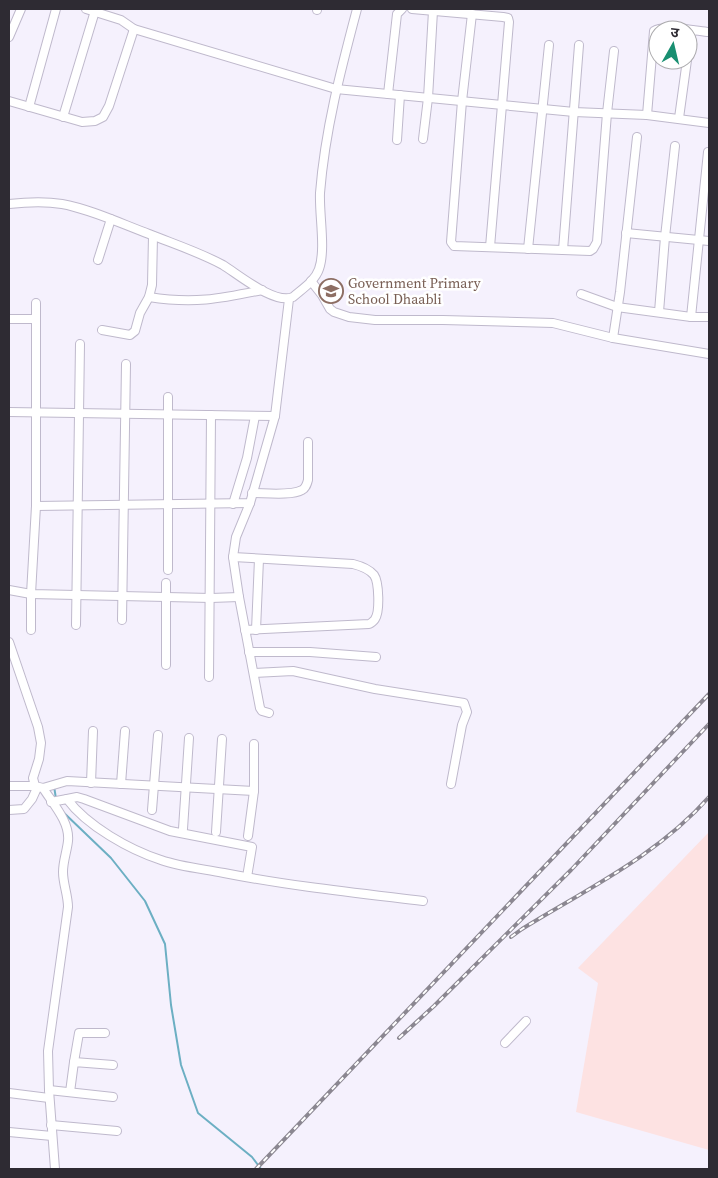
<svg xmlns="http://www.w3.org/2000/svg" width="718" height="1178" viewBox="0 0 718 1178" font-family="'Source Serif 4','Noto Sans Devanagari',serif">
<rect width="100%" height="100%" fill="#f5f1fd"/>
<polygon fill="#fde2e2" points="709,832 709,1150 576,1112 598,983 578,968"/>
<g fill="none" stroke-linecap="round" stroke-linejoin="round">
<g stroke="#6cafc3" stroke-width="2">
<polyline points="54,786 56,799"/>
<polyline points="62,811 111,858 145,901 165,944 171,1005 181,1065 198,1113 252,1157 261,1169"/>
</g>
<defs>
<g id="minor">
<polyline points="86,9 121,20 134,29 336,89 574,112 647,115 709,123"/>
<polyline points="412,9 503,17 508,18 509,22 490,247"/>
<polyline points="317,10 317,9"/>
<polyline points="472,14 462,101 451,242 454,246 590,251 593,249 597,242 607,113 614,51"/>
<polyline points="9,37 21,9"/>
<polyline points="688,56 692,30"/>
<polyline points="388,94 397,14 402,9"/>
<polyline points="9,101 82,122 95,121 103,117 109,106 134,29"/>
<polyline points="29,107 56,9"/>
<path d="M647,115L654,31C663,24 697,31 709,32"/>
<polyline points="63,117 95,11"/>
<polyline points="679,118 687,60"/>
<polyline points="423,139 428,98 433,11"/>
<polyline points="397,140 400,95"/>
<path d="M9,204C27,202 44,201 62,204C90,209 122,224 149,234C174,244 199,252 223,265C239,275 275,305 293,297C302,289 315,281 319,269C326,249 319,215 320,193C325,130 341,69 357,9"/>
<polyline points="626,233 709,241"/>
<polyline points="528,249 549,45"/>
<polyline points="563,250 579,45"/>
<polyline points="98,260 111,219"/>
<polyline points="311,281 322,295 330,309 334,312 349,317 375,320 443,320 553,323 613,338 709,354"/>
<polyline points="581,294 617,307 691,317 709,317"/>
<path d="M149,297C193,304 219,299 262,290"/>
<polyline points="659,312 665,237 675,146"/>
<polyline points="691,317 708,152"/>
<polyline points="9,319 36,319"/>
<polyline points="102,330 130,335 135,331 140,313 149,297 152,285 153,236"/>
<polyline points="613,338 620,292 637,137"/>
<polyline points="168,397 168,570"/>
<polyline points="9,412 275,416 289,299"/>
<path d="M252,493C265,493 292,496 302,490C306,488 307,484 308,480V442"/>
<polyline points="250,503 236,537 233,557 239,597 260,708 262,711 269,713"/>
<polyline points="233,504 247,458 255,416"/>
<polyline points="36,506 250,503 275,416"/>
<path d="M233,557L353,564C361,566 369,569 374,575C379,582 380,612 375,619C375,620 370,624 369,624L245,630"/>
<polyline points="9,590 31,594 211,598 239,597"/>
<polyline points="122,620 126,364"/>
<polyline points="76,625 80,344"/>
<polyline points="31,630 31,594 36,506 36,303"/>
<polyline points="256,630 259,559"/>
<path d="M9,642L38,727L41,743L39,759L33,778L35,786L43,788C53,804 70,822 68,841C67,851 63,861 63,872C63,884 68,895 68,907L48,1051L49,1090L55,1169"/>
<polyline points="249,652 310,652 376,657"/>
<polyline points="166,665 166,583"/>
<polyline points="254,673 293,671 375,689 464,703 467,712 462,725 451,784"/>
<polyline points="209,677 211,415"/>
<polyline points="91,783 93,731"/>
<polyline points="121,784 125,731"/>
<polyline points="9,786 35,786"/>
<polyline points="43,788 67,781 254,791 254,744"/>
<polyline points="67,799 77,797 84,799 170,831 252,847 247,877"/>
<path d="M51,802L67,799C87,826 130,850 161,860C181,867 204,869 224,873C290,886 357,893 423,901"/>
<polyline points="9,810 24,809 32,799 37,788"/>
<polyline points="152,810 158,735"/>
<polyline points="183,829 189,738"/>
<polyline points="216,832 222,739"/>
<polyline points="248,836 254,791"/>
<polyline points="505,1043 526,1021"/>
<polyline points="74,1062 79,1033 105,1033"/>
<polyline points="49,1090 113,1097"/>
<polyline points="70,1092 74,1062 113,1065"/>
<polyline points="9,1093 49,1098"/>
<polyline points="51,1125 117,1131"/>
<polyline points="9,1132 52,1136"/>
</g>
</defs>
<use href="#minor" stroke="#bfb9cc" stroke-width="10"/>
<use href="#minor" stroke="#fff" stroke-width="8"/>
<defs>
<g id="rail">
<path d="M511,937L522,929C587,889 658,855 709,797"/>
<polyline points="399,1038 434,1006 571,870 709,724"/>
<polyline points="256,1169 709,694"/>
</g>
</defs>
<use href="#rail" stroke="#8b8791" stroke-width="4"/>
<use href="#rail" stroke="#fff" stroke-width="2" stroke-dasharray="5.5" stroke-linecap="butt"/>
</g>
<defs>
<symbol id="school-ring" viewBox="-11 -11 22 22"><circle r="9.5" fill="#fff" stroke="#8d6e63" stroke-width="1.5"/><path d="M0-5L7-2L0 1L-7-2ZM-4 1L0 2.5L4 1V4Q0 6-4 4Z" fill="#8d6e63"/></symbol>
</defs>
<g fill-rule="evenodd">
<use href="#school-ring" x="317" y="277" width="28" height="28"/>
</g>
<g text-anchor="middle" stroke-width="5" stroke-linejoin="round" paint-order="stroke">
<g font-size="14" fill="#785e54" stroke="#fff" text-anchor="start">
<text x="348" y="288">Government Primary<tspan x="348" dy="16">School Dhaabli</tspan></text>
</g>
</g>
<rect width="718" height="1178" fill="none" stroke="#2e2b33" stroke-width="20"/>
<g transform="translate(673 45) rotate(8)"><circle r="24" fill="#ffffff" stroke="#abaaad"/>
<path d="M0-4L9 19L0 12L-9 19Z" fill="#198f71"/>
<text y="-8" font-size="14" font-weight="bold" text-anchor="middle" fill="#2e2b33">उ</text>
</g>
</svg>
